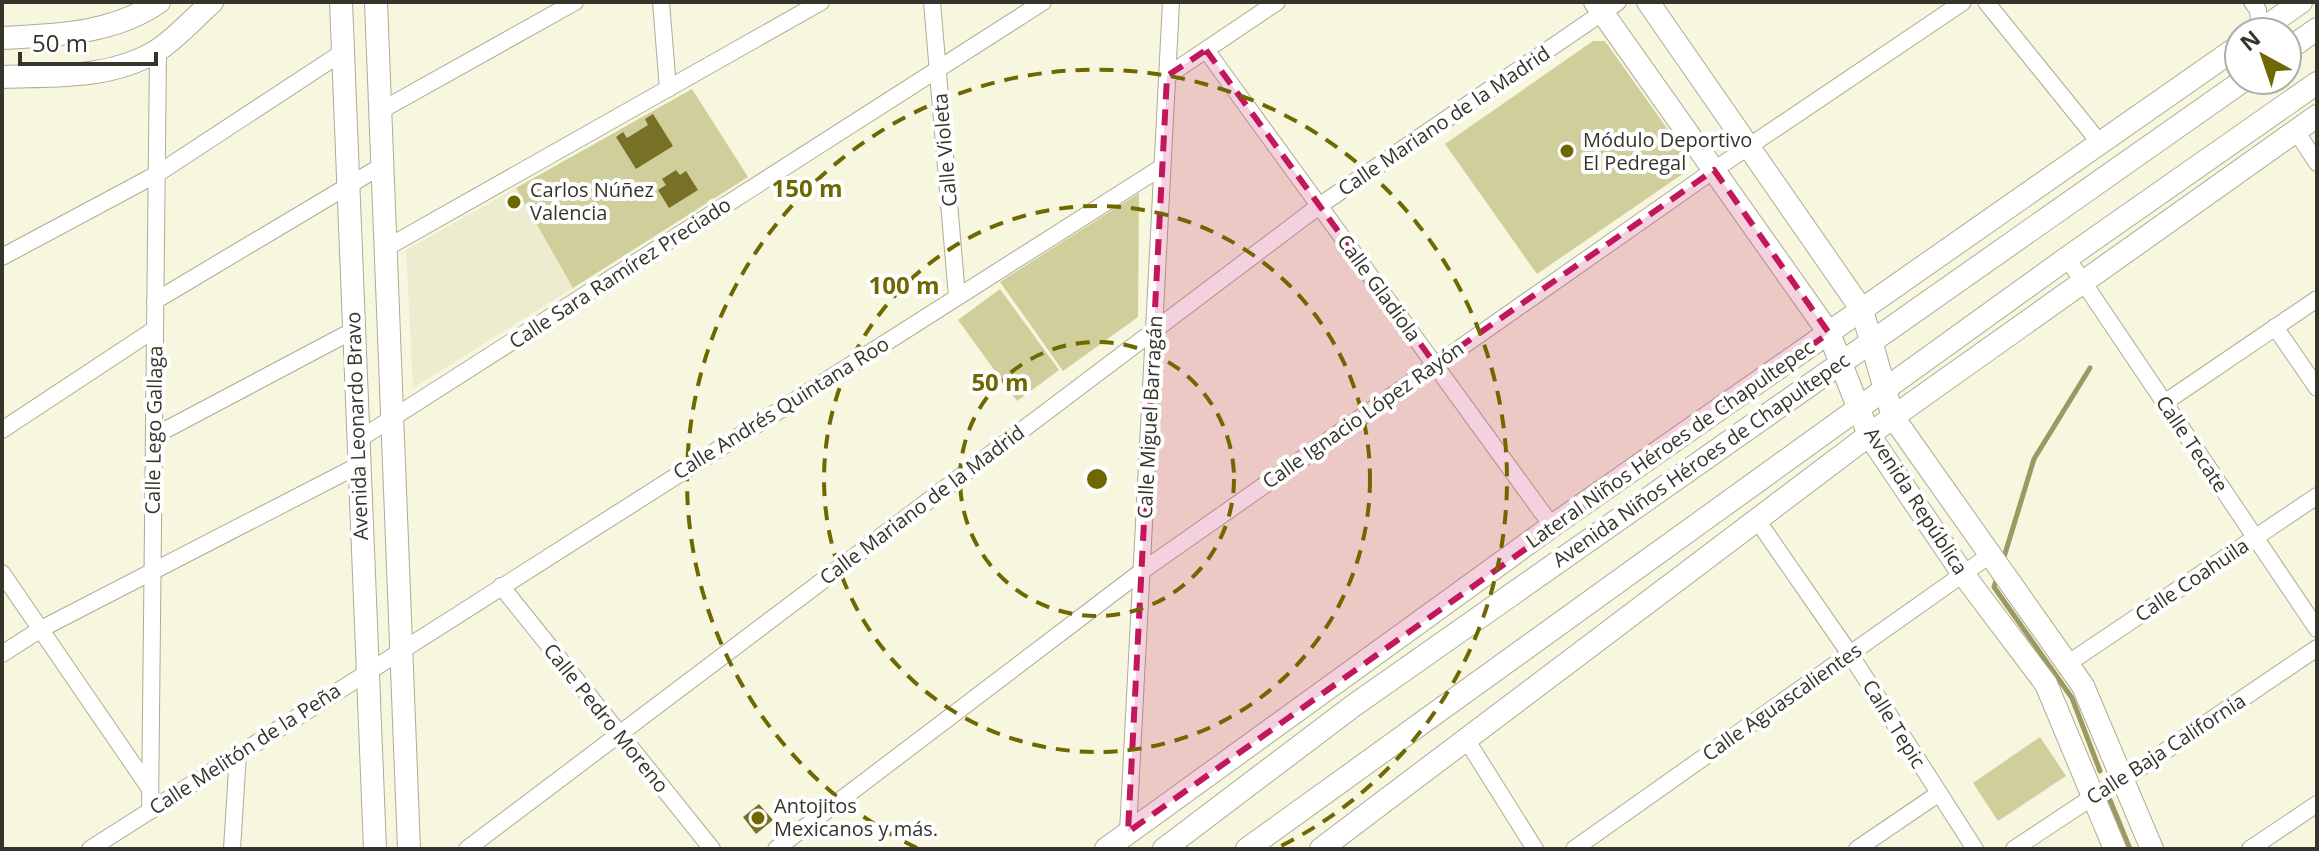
<svg xmlns="http://www.w3.org/2000/svg" width="2319" height="851" viewBox="0 0 2319 851" font-family="'Open Sans',sans-serif">
<rect width="100%" height="100%" fill="#f7f6df"/>
<polygon fill="#edecce" points="516,188 573,288 413,388 406,250"/>
<g fill="#d0ce9a">
<polygon points="1593,41 1605,41 1688,158 1684,173 1537,274 1445,144"/>
<polygon points="692,89 748,177 573,288 516,188"/>
<polygon points="1139,193 1138,317 1063,371 1000,282"/>
<polygon points="1000,289 1059,370 1017,401 958,320"/>
<polygon points="2040,737 2066,776 1998,821 1973,783"/>
</g>
<g fill="none" stroke-linecap="round" stroke-linejoin="round">
<g stroke="#9c9963" stroke-width="5">
<polyline points="2004,557 2034,459 2090,368"/>
<polyline points="1996,581 1994,587 2072,698 2100,771"/>
<polyline points="2110,800 2130,849"/>
</g>
</g>
<g fill="#767126">
<polygon points="653,114 673,146 636,169 616,137 623,132 627,138 648,125 645,119"/>
<polygon points="676,170 680,175 686,171 698,190 669,208 658,190 666,185 662,179"/>
<polygon points="759,804 773,820 756,834 743,817"/>
</g>
<g fill="none" stroke-linecap="round" stroke-linejoin="round">
<defs>
<g id="street">
<polyline points="661,2 668,89"/>
<polyline points="932,2 957,297"/>
<polyline points="1986,2 2100,143"/>
<polyline points="2252,2 2258,10 2260,32"/>
<polyline points="1206,50 1552,526"/>
<polyline points="1167,76 1277,2"/>
<polyline points="380,111 575,2"/>
<polyline points="2296,131 2317,163"/>
<polyline points="386,248 821,2"/>
<polyline points="2,257 157,174 343,52"/>
<polyline points="2067,258 2317,629"/>
<polyline points="155,301 383,165"/>
<polyline points="2275,327 2317,388"/>
<polyline points="2164,403 2317,299"/>
<polyline points="2,430 155,329"/>
<polyline points="154,436 354,330"/>
<polyline points="358,440 1043,2"/>
<polyline points="1757,520 1850,654 1975,849"/>
<polyline points="2,573 150,789"/>
<polyline points="501,586 712,849"/>
<polyline points="2,654 41,629 359,465"/>
<polyline points="2067,664 2317,496"/>
<polyline points="1466,739 1535,849"/>
<polyline points="150,811 158,50"/>
<polyline points="1128,832 1171,2"/>
<polyline points="90,849 1162,167"/>
<polyline points="232,849 238,754"/>
<polyline points="467,849 1319,206 1618,2"/>
<polyline points="776,849 1142,571 1714,170 1963,2"/>
<polyline points="1574,849 1990,555"/>
<polyline points="1857,849 1938,794"/>
<polyline points="2014,849 2094,796 2121,781 2317,648"/>
<polyline points="2250,849 2317,804"/>
</g>
<g id="secondary">
<polyline points="341,2 375,849"/>
<polyline points="376,2 409,849"/>
<polyline points="1595,2 1829,333 1869,435 1963,574 2046,684 2115,849"/>
<polyline points="1648,2 1862,310 1893,417 2083,686 2152,849"/>
<polyline points="2258,32 2301,2"/>
<path d="M2,38C56,35 113,34 159,2"/>
<polyline points="2287,50 2317,29"/>
<path d="M2,77C54,75 109,79 155,52C176,39 194,18 212,2"/>
<polyline points="1106,849 1552,526 2239,46"/>
<polyline points="1164,849 1353,706 2244,80"/>
<polyline points="1247,849 2067,258 2317,83"/>
<polyline points="1321,849 1893,417 2317,116"/>
</g>
</defs>
<use href="#street" stroke="#adac96" stroke-width="18"/>
<use href="#secondary" stroke="#adac96" stroke-width="24"/>
<use href="#street" stroke="#fff" stroke-width="16"/>
<use href="#secondary" stroke="#fff" stroke-width="22"/>
</g>
<path fill="#c2185b" fill-opacity="0.2" stroke="#c2185b" stroke-width="6" stroke-dasharray="16 10" stroke-linejoin="round" d="M1206,50L1435,364L1714,170L1829,333L1128,832L1167,76Z"/>
<g fill="none" stroke="#6f6800" stroke-width="4" stroke-dasharray="14 10">
<circle cx="1097" cy="479" r="137"/>
<circle cx="1097" cy="479" r="273"/>
<path d="M917 848A410 410 0 1 1 1277 848"/>
</g>
<g fill="#6f6800" stroke="#fff" stroke-width="3">
<circle cx="1567" cy="151" r="8"/>
<circle cx="514" cy="202" r="8"/>
<circle cx="758" cy="818" r="8"/>
</g>
<g text-anchor="middle" stroke-width="8" stroke-linejoin="round" paint-order="stroke">
<g font-size="20" fill="#35352c" stroke="#fff">
<text transform="translate(1444 121) rotate(-34)" y="7">Calle Mariano de la Madrid</text>
<text transform="translate(945 150) rotate(-95)" y="7">Calle Violeta</text>
<text transform="translate(620 273) rotate(-33)" y="7">Calle Sara Ramírez Preciado</text>
<text transform="translate(1379 288) rotate(54)" y="7">Calle Gladiola</text>
<text transform="translate(781 408) rotate(-32)" y="7">Calle Andrés Quintana Roo</text>
<text transform="translate(1363 415) rotate(-35)" y="7">Calle Ignacio López Rayón</text>
<text transform="translate(1150 417) rotate(-87)" y="7">Calle Miguel Barragán</text>
<text transform="translate(357 426) rotate(-92)" y="7">Avenida Leonardo Bravo</text>
<text transform="translate(154 430) rotate(-89)" y="7">Calle Lego Gallaga</text>
<text transform="translate(1670 444) rotate(-35)" y="7">Lateral Niños Héroes de Chapultepec</text>
<text transform="translate(2192 444) rotate(56)" y="7">Calle Tecate</text>
<text transform="translate(1701 460) rotate(-35)" y="7">Avenida Niños Héroes de Chapultepec</text>
<text transform="translate(1916 501) rotate(57)" y="7">Avenida República</text>
<text transform="translate(922 505) rotate(-37)" y="7">Calle Mariano de la Madrid</text>
<text transform="translate(2192 580) rotate(-34)" y="7">Calle Coahuila</text>
<text transform="translate(1782 702) rotate(-35)" y="7">Calle Aguascalientes</text>
<text transform="translate(606 718) rotate(51)" y="7">Calle Pedro Moreno</text>
<text transform="translate(1894 724) rotate(58)" y="7">Calle Tepic</text>
<text transform="translate(245 749) rotate(-33)" y="7">Calle Melitón de la Peña</text>
<text transform="translate(2166 749) rotate(-33)" y="7">Calle Baja California</text>
</g>
<g font-size="20" fill="#35352c" stroke="#fff" text-anchor="start">
<text x="1583" y="147">Módulo Deportivo<tspan x="1583" dy="23">El Pedregal</tspan></text>
<text x="530" y="197">Carlos Núñez<tspan x="530" dy="23">Valencia</tspan></text>
<text x="774" y="813">Antojitos<tspan x="774" dy="23">Mexicanos y más.</tspan></text>
</g>
</g>
<circle cx="1097" cy="479" r="12" fill="#6f6800" stroke="#fff" stroke-width="4"/>
<g font-size="24" text-anchor="middle" font-weight="bold" fill="#6f6800" stroke="#fff" stroke-width="8" stroke-linejoin="round" paint-order="stroke">
<text x="807" y="197">150 m</text>
<text x="904" y="294">100 m</text>
<text x="1000" y="391">50 m</text>
</g>
<rect width="2319" height="851" fill="none" stroke="#35352c" stroke-width="8"/>
<g transform="translate(2263 56) rotate(320)"><circle r="38" fill="#ffffff" stroke="#aeaeab" stroke-width="2"/>
<path d="M0-6L14 30L0 20L-14 30Z" fill="#6f6800"/>
<text y="-12" font-size="22" font-weight="bold" text-anchor="middle" fill="#35352c">N</text>
</g>
<path d="M20 52v12h136v-12" fill="none" stroke="#35352c" stroke-width="4"/>
<text x="32" y="52" font-size="24" fill="#35352c" stroke="#ffffff" stroke-width="6" paint-order="stroke">50 m</text>
</svg>
